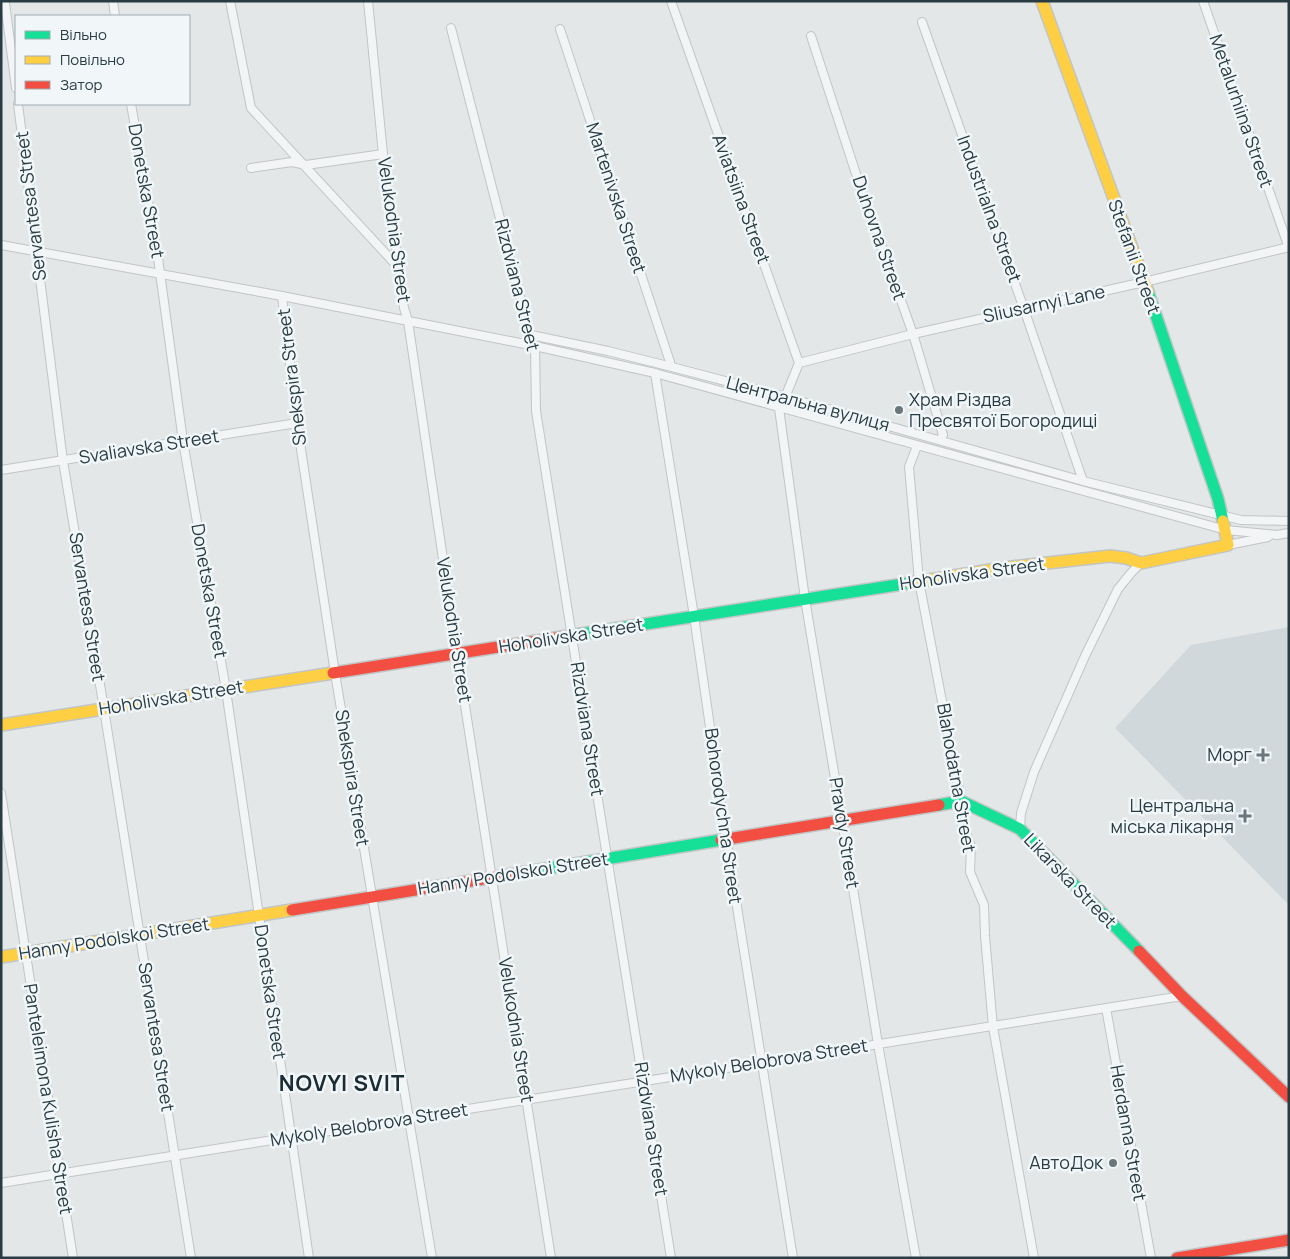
<svg xmlns="http://www.w3.org/2000/svg" width="1290" height="1259" viewBox="0 0 1290 1259" font-family="Manrope,sans-serif">
<rect width="100%" height="100%" fill="#e3e7e8"/>
<polygon fill="#d1d8dc" points="1289,627 1289,905 1115,728 1191,645"/>
<g fill="none" stroke-linecap="round" stroke-linejoin="round">
<defs>
<g id="street">
<polyline points="113,1 115,16"/>
<polyline points="230,1 251,108 398,267"/>
<polyline points="368,1 383,154 404,308 408,321 457,654 551,1258"/>
<polyline points="671,1 799,363 784,400"/>
<polyline points="1203,1 1289,248"/>
<polyline points="5,3 16,88"/>
<polyline points="922,22 1024,309 1083,481"/>
<polyline points="451,28 531,339 535,346 536,411 671,1258"/>
<polyline points="560,29 670,362 668,366"/>
<polyline points="811,36 859,183 913,334 943,435 940,440"/>
<polyline points="18,104 63,461 104,709 191,1258"/>
<polyline points="131,104 158,258 183,441 226,690 309,1258"/>
<polyline points="251,168 292,162 306,165 383,154"/>
<polyline points="1,245 282,296 535,346 655,373 1226,530 1277,535 1289,533"/>
<polyline points="282,296 297,423 335,673 432,1258"/>
<polyline points="531,335 608,351 668,366 786,397 1083,481 1241,520 1289,521"/>
<polyline points="799,363 913,334 1144,282 1289,247"/>
<polyline points="655,373 694,616 726,838 793,1258"/>
<polyline points="779,408 805,599 842,820 878,1044 916,1258"/>
<polyline points="917,446 909,467 919,581 961,801 960,818 971,846 970,872 984,905 985,936 993,1027 1034,1258"/>
<polyline points="1,470 297,423"/>
<polyline points="1228,545 1268,537"/>
<polyline points="1,793 73,1258"/>
<polyline points="1020,829 1021,813 1034,772 1085,656 1118,589 1131,573 1141,563"/>
<polyline points="1106,1008 1151,1258"/>
<polyline points="1,1183 1182,996"/>
</g>
<g id="fast">
<polyline points="1148,292 1218,499 1223,521"/>
<polyline points="568,636 910,583"/>
<polyline points="939,805 961,801 1020,829 1139,951"/>
<polyline points="520,873 721,840"/>
</g>
<g id="slow">
<polyline points="1042,1 1148,292"/>
<polyline points="910,583 1003,568 1110,556 1126,558 1141,563 1228,545 1223,521"/>
<polyline points="1,725 333,673"/>
<polyline points="1,957 292,910"/>
</g>
<g id="jam">
<polyline points="333,673 568,636"/>
<polyline points="721,840 939,805"/>
<polyline points="292,910 520,873"/>
<polyline points="1139,951 1182,996 1289,1097"/>
<polyline points="1177,1258 1289,1240"/>
</g>
</defs>
<use href="#street" stroke="#c1c5c6" stroke-width="10"/>
<use href="#fast" stroke="#c1c5c6" stroke-width="14"/>
<use href="#slow" stroke="#c1c5c6" stroke-width="14"/>
<use href="#jam" stroke="#c1c5c6" stroke-width="14"/>
<use href="#street" stroke="#f2f4f5" stroke-width="8"/>
<use href="#fast" stroke="#16e098" stroke-width="11"/>
<use href="#slow" stroke="#ffcf43" stroke-width="11"/>
<use href="#jam" stroke="#f24e42" stroke-width="11"/>
</g>
<g fill="#6a787d" stroke="#f1f6f8" stroke-width="2">
<circle cx="899" cy="410" r="5"/>
<path d="M1260.5 747.5h5v5h5v5h-5v5h-5v-5h-5v-5h5z"/>
<path d="M1242.5 808.5h5v5h5v5h-5v5h-5v-5h-5v-5h5z"/>
<circle cx="1113" cy="1163" r="5"/>
</g>
<g text-anchor="middle" stroke-width="5" stroke-linejoin="round" paint-order="stroke">
<g font-size="18" fill="#293c43" stroke="#f1f6f8">
<text transform="translate(1241 111) rotate(71)" y="6">Metalurhiina Street</text>
<text transform="translate(146 191) rotate(80)" y="6">Donetska Street</text>
<text transform="translate(616 198) rotate(72)" y="6">Martenivska Street</text>
<text transform="translate(741 199) rotate(70)" y="6">Aviatsiina Street</text>
<text transform="translate(31 206) rotate(-97)" y="6">Servantesa Street</text>
<text transform="translate(989 209) rotate(70)" y="6">Industrialna Street</text>
<text transform="translate(394 230) rotate(82)" y="6">Velukodnia Street</text>
<text transform="translate(879 238) rotate(71)" y="6">Duhovna Street</text>
<text transform="translate(1134 257) rotate(70)" y="6">Stefanii Street</text>
<text transform="translate(517 285) rotate(76)" y="6">Rizdviana Street</text>
<text transform="translate(1044 304) rotate(-12)" y="6">Sliusarnyi Lane</text>
<text transform="translate(292 377) rotate(-97)" y="6">Shekspira Street</text>
<text transform="translate(808 404) rotate(15)" y="6">Центральна вулиця</text>
<text transform="translate(149 447) rotate(-9)" y="6">Svaliavska Street</text>
<text transform="translate(972 574) rotate(-8)" y="6">Hoholivska Street</text>
<text transform="translate(209 591) rotate(80)" y="6">Donetska Street</text>
<text transform="translate(87 607) rotate(81)" y="6">Servantesa Street</text>
<text transform="translate(454 630) rotate(81)" y="6">Velukodnia Street</text>
<text transform="translate(571 636) rotate(-9)" y="6">Hoholivska Street</text>
<text transform="translate(171 698) rotate(-9)" y="6">Hoholivska Street</text>
<text transform="translate(587 729) rotate(81)" y="6">Rizdviana Street</text>
<text transform="translate(352 778) rotate(81)" y="6">Shekspira Street</text>
<text transform="translate(956 778) rotate(80)" y="6">Blahodatna Street</text>
<text transform="translate(723 816) rotate(82)" y="6">Bohorodychna Street</text>
<text transform="translate(844 833) rotate(81)" y="6">Pravdy Street</text>
<text transform="translate(513 874) rotate(-9)" y="6">Hanny Podolskoi Street</text>
<text transform="translate(1070 881) rotate(46)" y="6">Likarska Street</text>
<text transform="translate(114 939) rotate(-9)" y="6">Hanny Podolskoi Street</text>
<text transform="translate(270 992) rotate(82)" y="6">Donetska Street</text>
<text transform="translate(516 1030) rotate(81)" y="6">Velukodnia Street</text>
<text transform="translate(156 1037) rotate(81)" y="6">Servantesa Street</text>
<text transform="translate(769 1061) rotate(-9)" y="6">Mykoly Belobrova Street</text>
<text transform="translate(48 1099) rotate(81)" y="6">Panteleimona Kulisha Street</text>
<text transform="translate(369 1125) rotate(-9)" y="6">Mykoly Belobrova Street</text>
<text transform="translate(651 1129) rotate(81)" y="6">Rizdviana Street</text>
<text transform="translate(1128 1133) rotate(80)" y="6">Herdanna Street</text>
</g>
<g font-size="18" fill="#293c43" stroke="#f1f6f8" text-anchor="end">
<text x="909" y="406" text-anchor="start">Храм Різдва<tspan x="909" dy="21">Пресвятої Богородиці</tspan></text>
<text x="1252" y="761">Морг</text>
<text x="1234" y="812">Центральна<tspan x="1234" dy="21">міська лікарня</tspan></text>
<text x="1103" y="1169">АвтоДок</text>
</g>
<g font-size="22" font-weight="bold" letter-spacing="1" fill="#1b2c34" stroke="#f1f6f8">
<text x="342" y="1091">NOVYI SVIT</text>
</g>
</g>
<rect width="1290" height="1259" fill="none" stroke="#293c43" stroke-width="5"/>
<rect x="15" y="15" width="175" height="90" fill="#f1f6f8" stroke="#a1acb0"/>
<rect x="25" y="31" width="25" height="8" fill="#16e098" stroke="#a1acb0"/>
<text x="60" y="40" font-size="15" fill="#293c43">Вільно</text>
<rect x="25" y="56" width="25" height="8" fill="#ffcf43" stroke="#a1acb0"/>
<text x="60" y="65" font-size="15" fill="#293c43">Повільно</text>
<rect x="25" y="81" width="25" height="8" fill="#f24e42" stroke="#a1acb0"/>
<text x="60" y="90" font-size="15" fill="#293c43">Затор</text>
</svg>
